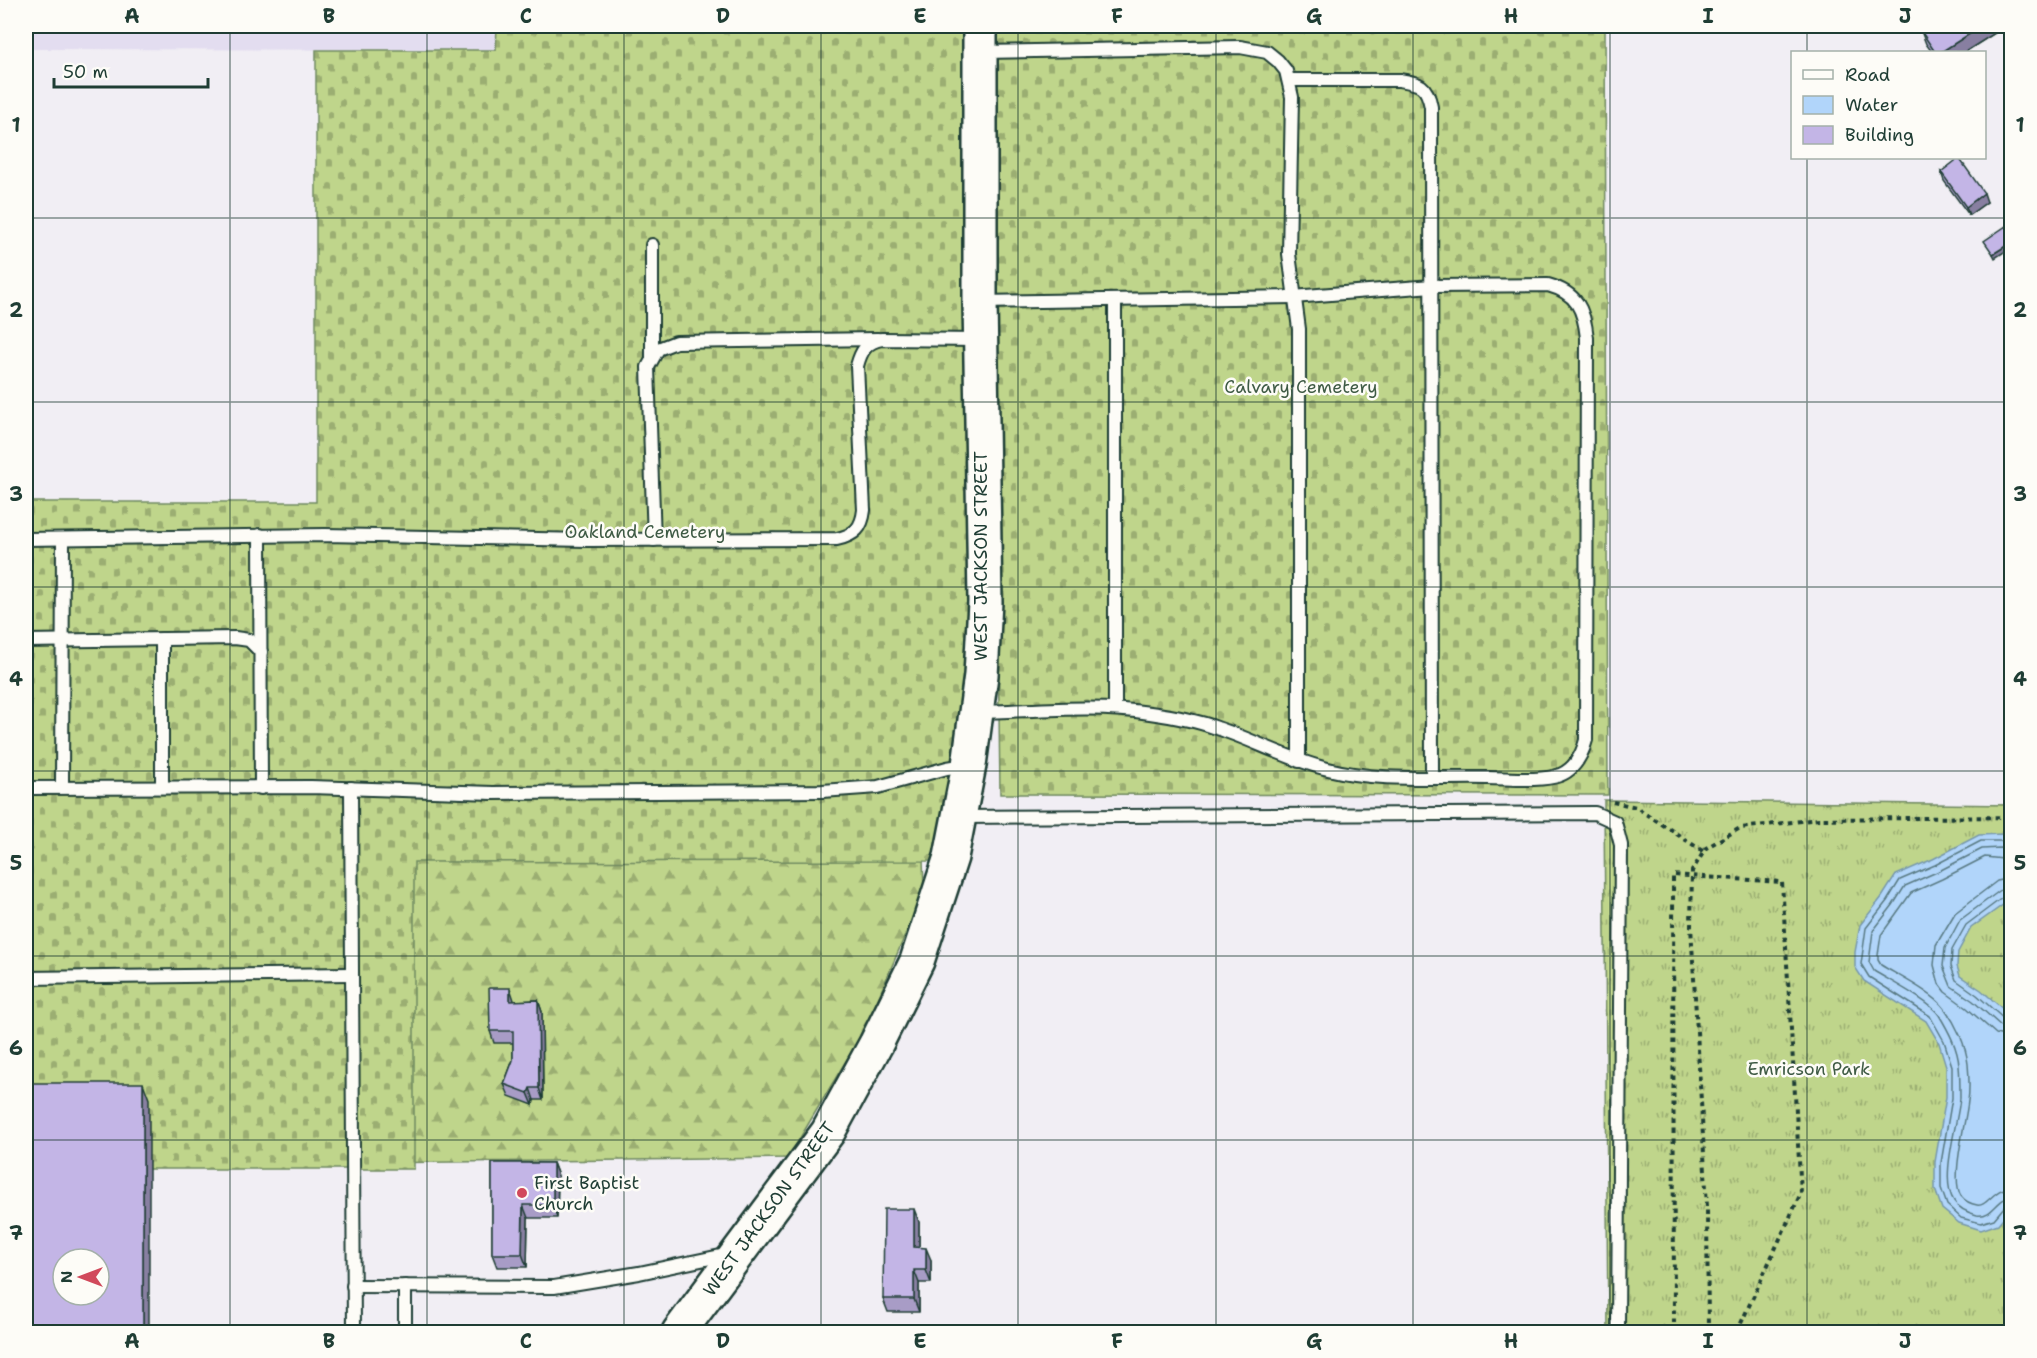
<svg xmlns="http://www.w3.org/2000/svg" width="2037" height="1358" viewBox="0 0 2037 1358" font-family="'Shantell Sans',sans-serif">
<defs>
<pattern id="grass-tufts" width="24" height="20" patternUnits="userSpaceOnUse" patternTransform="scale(1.5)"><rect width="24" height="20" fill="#bfd58b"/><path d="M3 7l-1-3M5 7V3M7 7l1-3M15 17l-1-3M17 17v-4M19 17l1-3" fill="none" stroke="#9bae72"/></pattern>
<pattern id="forest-firs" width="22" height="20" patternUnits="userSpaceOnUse" patternTransform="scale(1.5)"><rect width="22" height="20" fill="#bfd58b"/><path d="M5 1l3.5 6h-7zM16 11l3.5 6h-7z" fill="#9bae72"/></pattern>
<pattern id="cemetery-stones" width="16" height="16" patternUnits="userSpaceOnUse" patternTransform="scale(1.5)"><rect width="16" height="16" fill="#bfd58b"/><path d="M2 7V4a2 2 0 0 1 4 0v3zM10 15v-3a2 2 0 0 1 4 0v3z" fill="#9bae72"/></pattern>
</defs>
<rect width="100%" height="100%" fill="#f1eef4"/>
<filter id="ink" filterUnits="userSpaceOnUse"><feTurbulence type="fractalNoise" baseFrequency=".0167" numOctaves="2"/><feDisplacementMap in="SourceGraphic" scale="12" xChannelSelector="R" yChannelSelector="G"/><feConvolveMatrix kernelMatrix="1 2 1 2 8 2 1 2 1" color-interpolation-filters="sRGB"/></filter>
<g filter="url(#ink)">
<polygon fill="#e3ddf0" points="26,26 497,26 497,50 26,49"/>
<polygon fill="url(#grass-tufts)" stroke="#6f8960" stroke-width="1.5" points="1604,800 2011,805 2011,1332 1608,1332"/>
<polygon fill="url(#forest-firs)" stroke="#6f8960" stroke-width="1.5" points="363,797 922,825 924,891 865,1029 788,1158 365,1163"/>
<g fill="url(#cemetery-stones)" stroke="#6f8960" stroke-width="1.5">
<polygon points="497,26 968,26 975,600 961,710 933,861 414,862 414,1169 26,1169 26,502 316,502 316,50 496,50"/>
<polygon points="991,26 1605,26 1608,795 1000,794"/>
</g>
<polygon fill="#b1d5fa" stroke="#7798ab" stroke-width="1.5" points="2002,834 2011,838 2011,899 1971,928 1958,952 1957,966 1960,976 1981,990 2011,1016 2011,1208 1998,1224 1981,1230 1959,1223 1942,1209 1935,1189 1935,1162 1946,1097 1946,1066 1939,1043 1926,1021 1864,981 1855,967 1855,952 1860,925 1882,897 1896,875 1933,859 1979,835"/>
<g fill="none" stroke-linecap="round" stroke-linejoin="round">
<g stroke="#597a83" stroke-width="1.5">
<polyline points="2012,843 2001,841 1981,841 1935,865 1900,880 1887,901 1866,928 1861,964 1869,977 1930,1016 1944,1041 1952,1066 1952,1098 1941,1163 1941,1188 1947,1205 1961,1218 1981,1223 1994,1219 2005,1206 2012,1204"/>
<path d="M2012,851L2000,848L1982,849L1939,871L1905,886L1893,905L1873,931L1869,962L1874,971C1890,981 1929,1001 1939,1015C1948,1030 1958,1048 1959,1066C1960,1076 1960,1087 1960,1098C1958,1123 1939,1180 1954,1201C1959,1209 1969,1213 1977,1215C1993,1218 1997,1197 2012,1197"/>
<path d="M2012,860L1985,857L1942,879L1911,893L1881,935L1878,955V960L1881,965C1897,975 1935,994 1945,1009C1956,1024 1966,1045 1968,1064C1969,1075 1970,1089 1968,1101C1966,1122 1950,1179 1961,1196C1965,1201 1971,1204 1977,1205C1987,1207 1994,1188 2012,1187"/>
<polyline points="2012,878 1997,881 1955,913 1936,945 1934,965 1939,984 1945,992 1967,1008 1996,1034 2012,1038"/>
<polyline points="2012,887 2002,889 1960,920 1945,948 1943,966 1951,986 1973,1001 2001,1026 2012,1029"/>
<polyline points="2012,894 2006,895 1966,925 1952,950 1951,966 1956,980 1977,995 2005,1020 2012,1021"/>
</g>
<defs>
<g id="lane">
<polyline points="983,52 1240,47 1267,52 1278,61 1286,71 1292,97 1289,254 1299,329 1299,761"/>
<path d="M1289,80H1399C1420,83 1427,85 1431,107L1432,777"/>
<polyline points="652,245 652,358"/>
<polyline points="1115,300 1115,709"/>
<polyline points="260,535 261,788"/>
<path d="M26,539L325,535L586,540L837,539C855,535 862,528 864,510L857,366C861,351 866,342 882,339L979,340"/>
<polyline points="654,540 648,367 658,349 676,342 878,339"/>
<polyline points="26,641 235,638 249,640 261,652"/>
<path d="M977,712C1034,711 1093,704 1150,713C1172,716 1195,720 1217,728C1254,740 1289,760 1328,769C1379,782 1434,777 1487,778C1508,778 1540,782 1560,775C1575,769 1582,755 1586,740L1587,338C1584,309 1577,293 1548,285L1432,286L1293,297L981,302"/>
<polyline points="62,787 63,539"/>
<polyline points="162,787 162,639"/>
<polyline points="26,788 311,787 493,793 822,791 878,787 947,768 966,765"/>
<polyline points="351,788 354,1332"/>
<polyline points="960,817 1595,813 1615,822 1621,845 1618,1332"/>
<polyline points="26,978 352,974"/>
<polyline points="353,1286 554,1287 639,1273 730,1254"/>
<polyline points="405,1286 405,1332"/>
</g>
<polyline id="secondary" points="679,1332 828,1132 876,1044 917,961 951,857 969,765 981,675 985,602 980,302 980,26"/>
</defs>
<use href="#lane" stroke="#1f3d34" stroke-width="16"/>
<use href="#secondary" stroke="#1f3d34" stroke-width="38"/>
<g stroke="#1f3d34" stroke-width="4" stroke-dasharray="4.5 4.5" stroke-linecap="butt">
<polyline points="1613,802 1636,807 1704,852"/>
<polyline points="1674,1332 1673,875 1782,882 1801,1193 1737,1332"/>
<polyline points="1708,1332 1707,1207 1691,926 1692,871 1706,848 1740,828 1819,819 2012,817"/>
<polyline points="1997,1332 2012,1329"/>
</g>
<use href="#lane" stroke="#fdfcf7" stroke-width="12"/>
<use href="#secondary" stroke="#fdfcf7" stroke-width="33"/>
</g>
<g fill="#a89cc6" stroke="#1f3d34" stroke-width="1.5">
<polygon points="1929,26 1992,26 1995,33 1965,52 1932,52 1926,44 1921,31"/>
<polygon points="1941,172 1987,202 1969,215 1944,181"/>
<polygon points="538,1000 542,1012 543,1100 534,1100 533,1105 509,1096 504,1084 513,1060 513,1043 494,1043 490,1031 514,1001"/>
<polygon points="492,1163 553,1163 558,1176 557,1218 528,1218 527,1267 497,1267 492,1254"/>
<polygon points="919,1222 919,1247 931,1260 931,1283 919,1283 919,1312 888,1312 883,1299"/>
</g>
<g fill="#887fa1" stroke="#1f3d34" stroke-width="1.5">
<polygon points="1982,26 1992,26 1995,33 1965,52 1941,52"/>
<polygon points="1984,193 1987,202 1969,215 1966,207"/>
<polygon points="2012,242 2012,247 1995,258 1993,254"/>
<polygon points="510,988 514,1000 514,1013 510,1001"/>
<polygon points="538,1000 542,1012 543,1100 539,1088"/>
<polygon points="143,1083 149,1099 149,1332 143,1332"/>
<polygon points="530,1088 534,1100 533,1105 528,1093"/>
<polygon points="553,1163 558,1176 557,1218 553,1205"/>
<polygon points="523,1205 528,1218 527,1267 522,1254"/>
<polygon points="914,1209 919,1222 919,1260 914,1247"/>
<polygon points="926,1248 931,1260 931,1283 926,1270"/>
<polygon points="914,1270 919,1283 919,1312 914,1299"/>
</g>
<g fill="#c3b5e6" stroke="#1f3d34" stroke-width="1.5" fill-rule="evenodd">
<polygon points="1929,26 1982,26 1941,52 1935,52 1921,31"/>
<polygon points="1959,158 1984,193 1966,207 1941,172"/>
<polygon points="2006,226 2012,234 2012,242 1993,254 1984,241"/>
<polygon points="489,988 510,988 510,1001 538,1000 539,1088 530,1088 528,1093 504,1084 513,1060 513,1031 490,1031"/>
<path d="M26,1083H143V1332H26ZM63,1259H99V1295H63Z"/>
<polygon points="492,1163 553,1163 553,1205 523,1205 522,1254 492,1254"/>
<polygon points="884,1209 914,1209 914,1247 926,1248 926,1270 914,1270 914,1299 883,1299"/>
</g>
</g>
<path fill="none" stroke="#1f3d34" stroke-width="1.5" stroke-opacity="0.55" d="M230,26V1332M427,26V1332M624,26V1332M821,26V1332M1018,26V1332M1216,26V1332M1413,26V1332M1610,26V1332M1807,26V52M1807,158V1332M26,218H2012M26,402H2012M26,587H2012M26,771H2012M26,956H2012M26,1140H2012"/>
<circle fill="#d1495b" stroke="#fdfcf7" stroke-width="2" cx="522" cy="1193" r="6"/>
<g text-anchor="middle" stroke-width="5" stroke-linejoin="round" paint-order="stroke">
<g font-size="18" fill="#3f5b45" stroke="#fdfcf7">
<text x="1301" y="393">Calvary Cemetery</text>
<text x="645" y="538">Oakland Cemetery</text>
<text x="1809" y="1075">Emricson Park</text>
</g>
<g font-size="18" fill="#1f3d34" stroke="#fdfcf7">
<text transform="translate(981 556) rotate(-90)" y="6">WEST JACKSON STREET</text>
<text transform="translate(769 1209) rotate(-54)" y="6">WEST JACKSON STREET</text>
</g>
<g font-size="18" fill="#1f3d34" stroke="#fdfcf7" text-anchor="start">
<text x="534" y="1189">First Baptist<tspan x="534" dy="21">Church</tspan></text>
</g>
</g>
<rect width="2037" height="1358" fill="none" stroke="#fdfcf7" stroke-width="66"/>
<rect x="1791" y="51" width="195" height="108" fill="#fdfcf7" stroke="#a4b0a9" stroke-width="1.5"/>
<rect x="1803" y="70" width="30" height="9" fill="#fdfcf7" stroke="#a4b0a9" stroke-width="1.5"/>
<text x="1845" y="81" font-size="18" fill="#1f3d34">Road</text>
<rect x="1803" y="96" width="30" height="18" fill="#b1d5fa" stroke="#a4b0a9" stroke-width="1.5"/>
<text x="1845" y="111" font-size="18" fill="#1f3d34">Water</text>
<rect x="1803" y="126" width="30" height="18" fill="#c3b5e6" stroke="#a4b0a9" stroke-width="1.5"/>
<text x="1845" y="141" font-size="18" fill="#1f3d34">Building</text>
<g transform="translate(81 1277) rotate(270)"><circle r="28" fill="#fdfcf7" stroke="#a4b0a9" stroke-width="1.5"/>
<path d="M0-4.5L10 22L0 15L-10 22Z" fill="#d1495b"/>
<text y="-9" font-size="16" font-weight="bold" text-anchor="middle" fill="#1f3d34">N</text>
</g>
<path d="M54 78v9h154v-9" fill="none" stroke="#1f3d34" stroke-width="3"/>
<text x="63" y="78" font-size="18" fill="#1f3d34" stroke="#fdfcf7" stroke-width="4.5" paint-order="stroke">50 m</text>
<rect x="33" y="33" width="1971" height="1292" fill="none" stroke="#1f3d34" stroke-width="2"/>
<g font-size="20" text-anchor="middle" font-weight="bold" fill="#1f3d34">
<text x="132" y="23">A</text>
<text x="329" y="23">B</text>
<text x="526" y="23">C</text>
<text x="723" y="23">D</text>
<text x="920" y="23">E</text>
<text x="1117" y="23">F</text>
<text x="1314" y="23">G</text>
<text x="1511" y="23">H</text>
<text x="1708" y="23">I</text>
<text x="1905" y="23">J</text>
<text x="16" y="132">1</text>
<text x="2020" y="132">1</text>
<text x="16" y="317">2</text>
<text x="2020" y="317">2</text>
<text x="16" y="501">3</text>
<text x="2020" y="501">3</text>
<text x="16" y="686">4</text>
<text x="2020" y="686">4</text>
<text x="16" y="870">5</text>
<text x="2020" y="870">5</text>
<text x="16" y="1055">6</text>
<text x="2020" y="1055">6</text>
<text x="16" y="1240">7</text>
<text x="2020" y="1240">7</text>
<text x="132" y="1348">A</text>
<text x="329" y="1348">B</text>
<text x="526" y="1348">C</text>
<text x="723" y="1348">D</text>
<text x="920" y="1348">E</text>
<text x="1117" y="1348">F</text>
<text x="1314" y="1348">G</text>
<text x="1511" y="1348">H</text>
<text x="1708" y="1348">I</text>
<text x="1905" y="1348">J</text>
</g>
</svg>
